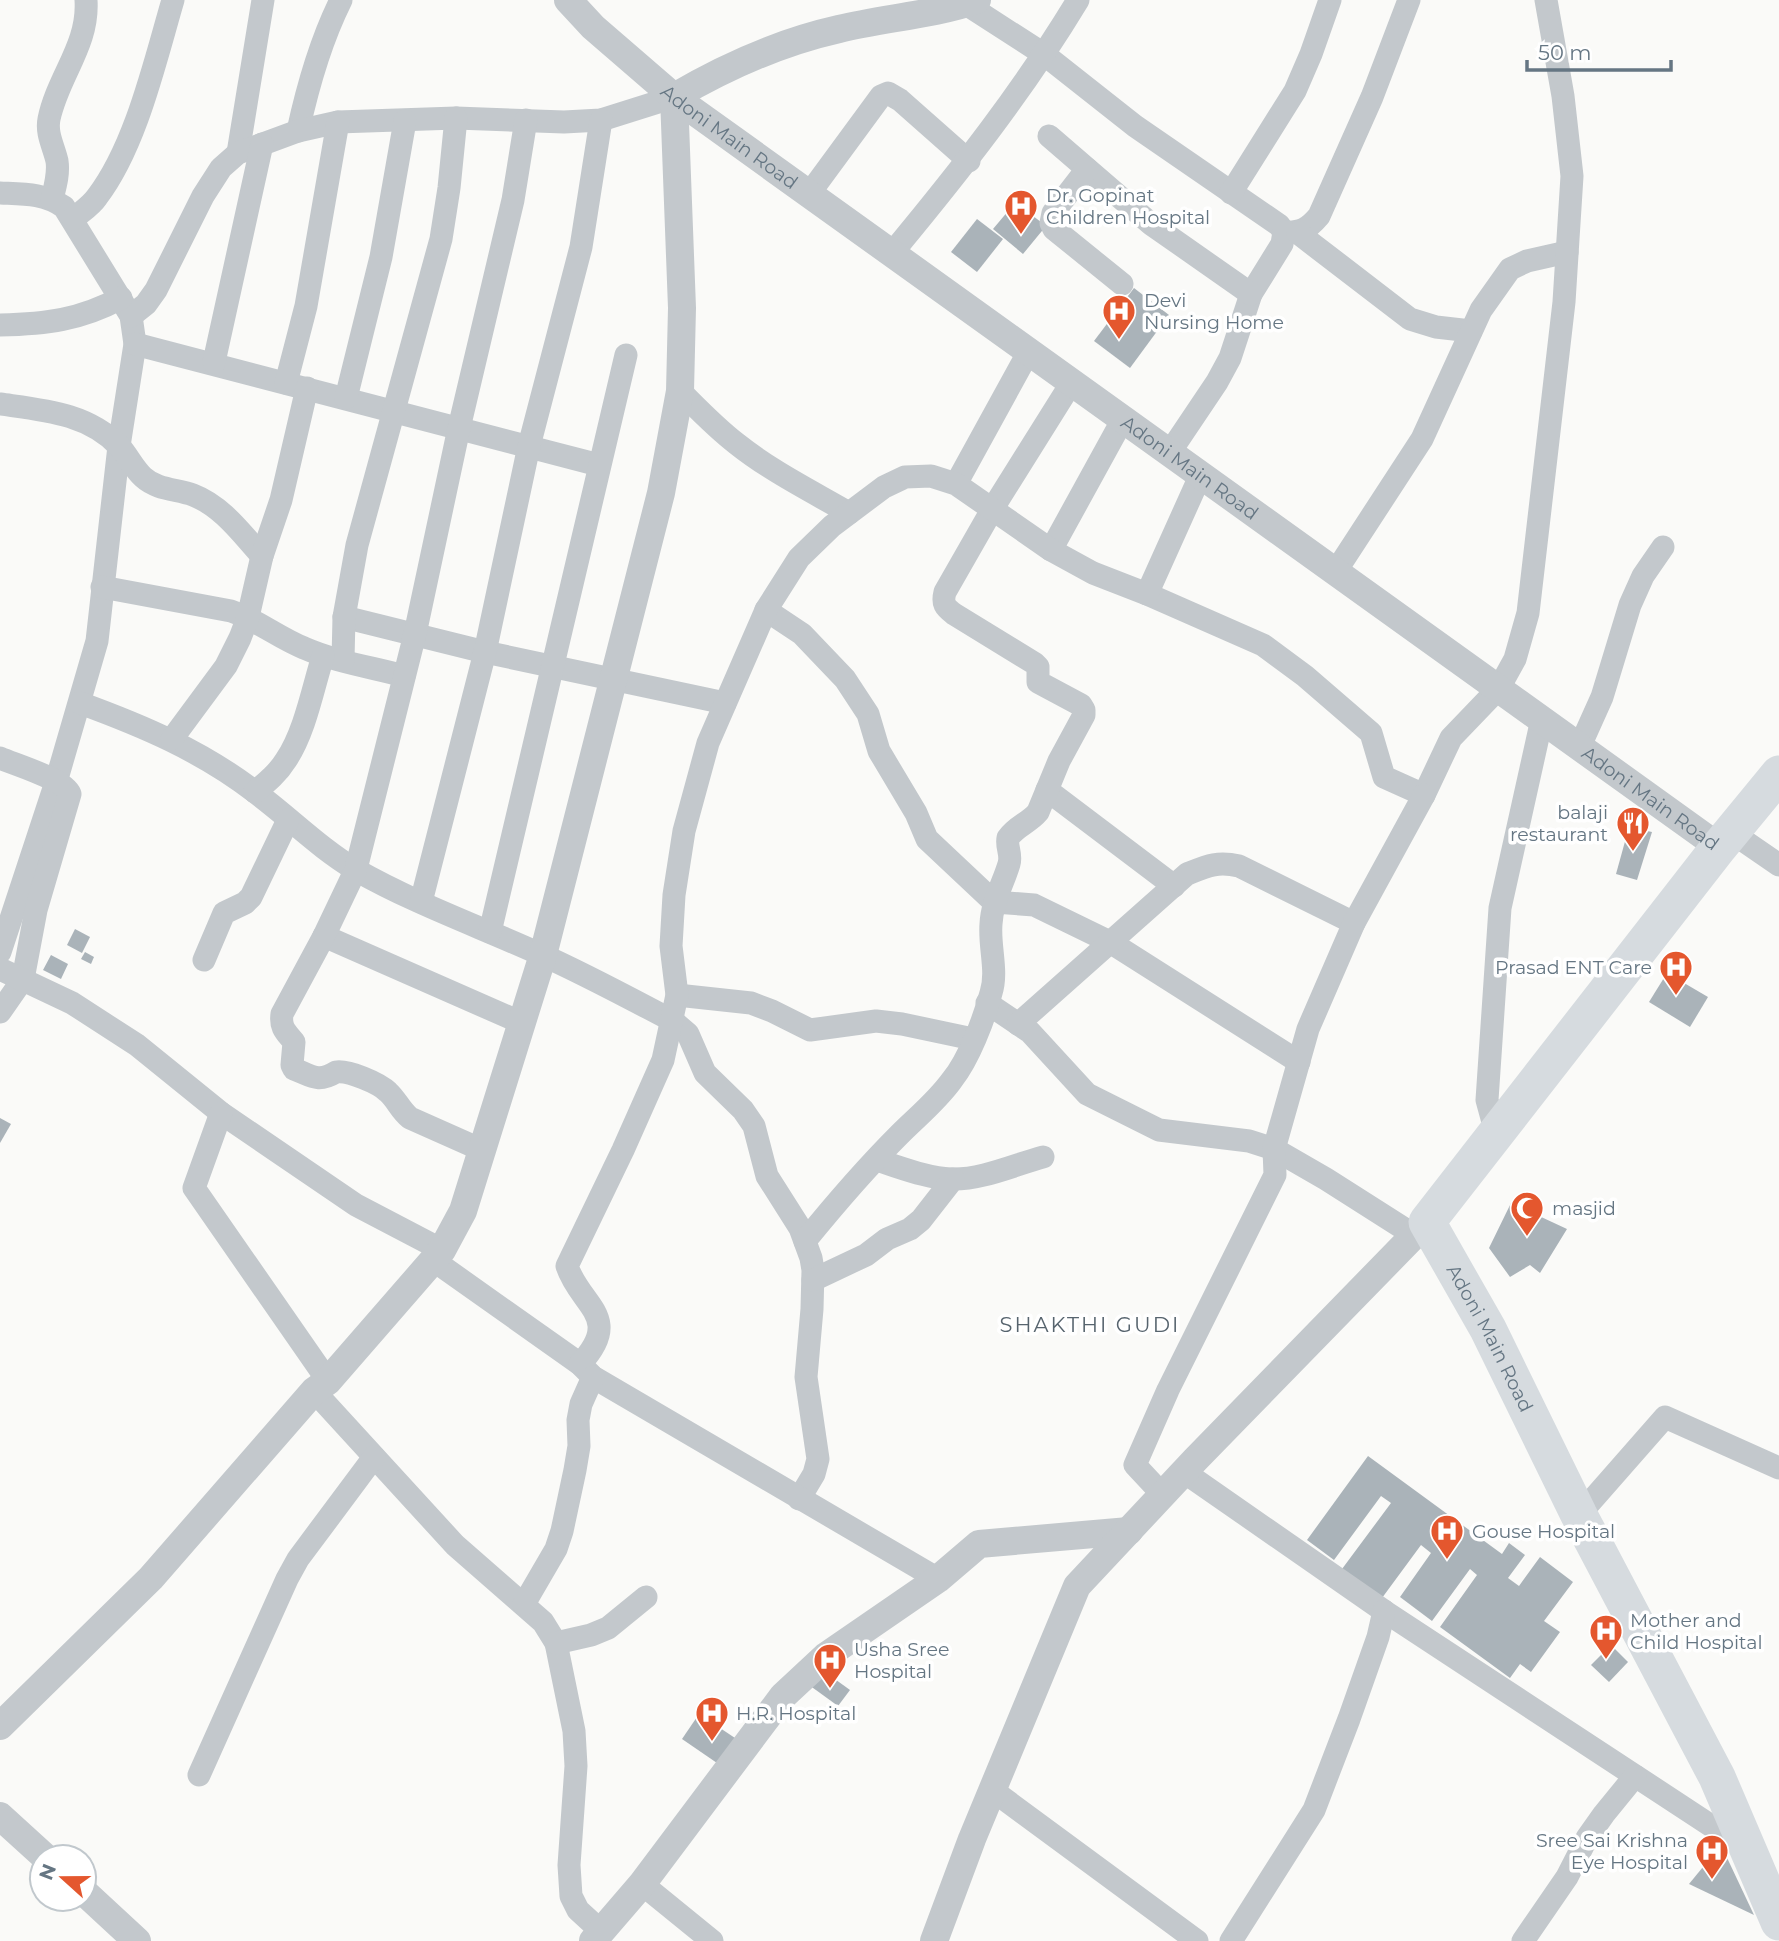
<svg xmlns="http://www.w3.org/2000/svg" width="1779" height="1941" viewBox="0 0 1779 1941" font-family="Montserrat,sans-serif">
<rect width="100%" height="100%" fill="#fafaf8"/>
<g fill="#aab3b9">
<polygon points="1020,197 1032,206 1028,212 1046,226 1023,254 993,229"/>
<polygon points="977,219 1003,239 977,272 951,252"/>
<polygon points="1134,288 1169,315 1130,368 1094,341"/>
<polygon points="1629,827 1652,832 1637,880 1616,874"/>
<polygon points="75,929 90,937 82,953 67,945"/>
<polygon points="85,952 94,957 91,964 81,959"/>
<polygon points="51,955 68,964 61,979 43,970"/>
<polygon points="1667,973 1708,997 1690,1027 1649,1002"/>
<polygon points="0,1118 11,1124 0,1143"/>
<polygon points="1511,1203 1567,1229 1540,1273 1530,1265 1510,1277 1489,1248"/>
<polygon points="1368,1456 1502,1554 1509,1543 1525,1555 1508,1578 1519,1586 1540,1557 1573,1582 1544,1621 1560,1632 1531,1672 1520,1664 1510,1678 1440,1627 1477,1575 1470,1569 1432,1621 1400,1597 1431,1553 1421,1545 1382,1598 1342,1569 1391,1503 1381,1496 1334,1560 1307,1540"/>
<polygon points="1611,1645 1628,1662 1609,1682 1591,1665"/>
<polygon points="821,1669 850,1690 838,1706 809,1685"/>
<polygon points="699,1714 735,1738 717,1763 682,1739"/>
<polygon points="1721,1845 1754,1915 1689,1884"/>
</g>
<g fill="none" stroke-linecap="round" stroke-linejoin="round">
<g stroke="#c3c8cc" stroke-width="23">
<polyline points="966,4 1045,55 1135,126 1279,225 1284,232 1282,244 1251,294 1230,358 1217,382 1170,452"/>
<path d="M298,131C308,85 320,42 341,0"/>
<polyline points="1049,136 1151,224 1251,294"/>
<polyline points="238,153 263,0"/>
<polyline points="1087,169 1053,213 1051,223 1054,229 1122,284"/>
<path d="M0,193C23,194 44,193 64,207L131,316L135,344L119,446L97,641L56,782L0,952"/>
<polyline points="1231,193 1295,91 1311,54 1330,0"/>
<polyline points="809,194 881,96 888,93 900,100 969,161"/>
<path d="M52,199C55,187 59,174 57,161C54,147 46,134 49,119C58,76 89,45 86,0"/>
<path d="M73,219C81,212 91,206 97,197C136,146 155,61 173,0"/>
<path d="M1284,232C1301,233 1308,229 1319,216L1372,97L1409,0"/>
<polyline points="1298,233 1410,319 1436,327 1471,331"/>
<path d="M892,253C960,171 1023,91 1078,0"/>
<polyline points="131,316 146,304 156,290 203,196 221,168 238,153 298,131 338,122 456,118 564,122 601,120 674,97"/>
<path d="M0,325C46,324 80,320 121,298"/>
<polyline points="135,344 599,465"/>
<polyline points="214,362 262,144"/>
<polyline points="286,383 306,306 338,122"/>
<path d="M680,391C699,410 716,428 737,444C771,471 811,491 849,513"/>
<polyline points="346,398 381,257 405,121"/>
<path d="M0,404C43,410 88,413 120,447C128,456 134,469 143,477C157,490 177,489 193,495C222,506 242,534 262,556"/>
<polyline points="956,484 1029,351"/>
<polyline points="1051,550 1123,419"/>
<polyline points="1336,571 1422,439 1481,310 1510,269 1527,261 1567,252"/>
<path d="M102,587L231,611C257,620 279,638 304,648C336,662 371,667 404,676"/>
<polyline points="1147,594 1263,645 1305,676 1371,733 1384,777 1424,795 1451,738 1499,688 1515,659 1528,613 1564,302 1572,176 1563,96 1546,0"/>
<polyline points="766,610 802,634 845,679 868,714 879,751 916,813 927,839 994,902 1034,905 1110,942 1299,1062"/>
<polyline points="344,617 485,652 725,703"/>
<polyline points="343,660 344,617 357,545 441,239 449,188 456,118"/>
<path d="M80,703C143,726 202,751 255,792C289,817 319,848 356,870C414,903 478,926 540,954C585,974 629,998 673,1021L688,1034L705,1073L743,1110L754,1126L767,1176L800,1228L811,1258L813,1270L812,1309L806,1377L818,1459L814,1474L799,1499"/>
<polyline points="172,739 226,666 240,638 248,617 262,556 281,500 307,388"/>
<polyline points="1580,746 1602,697 1630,605 1643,576 1663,547"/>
<path d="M0,758C16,765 64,779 70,794L36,910L23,979L0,1012"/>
<polyline points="1047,790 1174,886"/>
<path d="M255,792C267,782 278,773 286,760C305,732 313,688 323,656"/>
<polyline points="1731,832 1779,865"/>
<polyline points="421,902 485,652 529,446 581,247 601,120"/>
<polyline points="490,932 626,355"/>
<polyline points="324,936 522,1023"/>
<polyline points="204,960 224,913 245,903 251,897 288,820"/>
<polyline points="0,969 72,1003 137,1045 221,1113 356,1205 442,1250"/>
<polyline points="677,995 751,1003 772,1011 810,1030 876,1021 902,1024 973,1039"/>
<polyline points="987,1003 1030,1032 1087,1094 1159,1130 1249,1141 1274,1149 1326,1179 1414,1235"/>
<path d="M1018,1024L1187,874C1207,866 1217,861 1239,866L1354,923"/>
<polyline points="221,1113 194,1188 328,1381"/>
<polyline points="1496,1133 1487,1100 1500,908 1542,719"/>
<path d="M482,1150L410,1118C400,1110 397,1100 388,1092C379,1083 348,1070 336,1072C318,1083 312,1076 294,1069L292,1065L294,1042C286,1032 280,1028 282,1014L324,936L356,869L415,634L459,428L513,200L526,120"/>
<path d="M876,1160C900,1167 926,1178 951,1179C981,1180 1014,1165 1043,1157"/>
<path d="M805,1241C835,1204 867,1167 900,1134C918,1116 937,1101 952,1080C969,1059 984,1019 991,993C998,971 989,947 991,924C992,902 1003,884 1009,864C1012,854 1006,847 1008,838C1016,826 1029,823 1038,812L1059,761L1084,715V710L1081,705L1038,682V667L1034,663L954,614C945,607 942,604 945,592L993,508L1072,382"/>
<polyline points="433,1260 580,1364 593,1377 938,1579"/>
<polyline points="813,1280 866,1255 887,1239 910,1229 921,1220 953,1179"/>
<path d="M580,1364C624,1317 580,1306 567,1266L623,1150L663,1060L677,995L671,946L674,895L684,831L708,743L766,610L799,558L832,526L884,487L905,477L931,476L956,484L1051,550L1093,573L1147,594L1201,474"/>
<polyline points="314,1391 455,1545 543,1622 556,1643 574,1731 576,1766 569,1865 571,1896 578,1910 602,1932"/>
<polyline points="1184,1472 1384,1611 1745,1848"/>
<polyline points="1163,1495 1135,1465 1168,1390 1275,1175 1274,1149 1308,1029 1354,923 1424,795"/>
<polyline points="1579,1515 1665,1417 1779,1468"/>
<polyline points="524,1604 556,1549 562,1531 575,1470 579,1446 578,1420 581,1404 593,1377"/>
<polyline points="556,1643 591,1635 608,1628 646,1597"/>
<polyline points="199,1775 287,1579 298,1559 374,1457"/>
<polyline points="992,1790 1197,1941"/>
<polyline points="642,1884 712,1941"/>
<polyline points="1231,1941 1314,1810 1349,1719 1378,1637 1384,1611"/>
<polyline points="1523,1941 1567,1877 1587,1838 1604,1814 1635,1776"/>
</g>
<g stroke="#c3c8cc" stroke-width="28">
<path id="s1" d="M568,0L593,27L674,97L1719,847"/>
<path d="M0,1726L151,1578L314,1391L328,1381L442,1250L463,1211L543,955L661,493L680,391L682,308L674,97C725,67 781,42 839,29C884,18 933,15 977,0"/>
<polyline points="0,1816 45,1857"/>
<polyline points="84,1892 137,1941"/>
<polyline points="593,1941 642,1884 783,1696 826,1656 938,1579 979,1544 1129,1531"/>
<polyline points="934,1941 972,1839 1077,1586 1195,1460 1427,1222"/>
</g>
<path stroke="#d6dbdf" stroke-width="37" id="s2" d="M1779,774L1719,847L1427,1222L1488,1329L1579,1515L1717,1777L1779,1922"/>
</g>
<defs>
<symbol id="hospital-pin" viewBox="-11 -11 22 30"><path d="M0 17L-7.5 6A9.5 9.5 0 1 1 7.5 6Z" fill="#e4572e" stroke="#fff"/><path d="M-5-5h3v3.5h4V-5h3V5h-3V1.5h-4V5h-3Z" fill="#fff"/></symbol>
<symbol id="restaurant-pin" viewBox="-11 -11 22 30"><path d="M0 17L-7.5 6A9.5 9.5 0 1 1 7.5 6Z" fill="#e4572e" stroke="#fff"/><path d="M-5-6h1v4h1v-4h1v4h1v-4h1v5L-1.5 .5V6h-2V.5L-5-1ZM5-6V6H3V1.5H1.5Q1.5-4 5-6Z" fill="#fff"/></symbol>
<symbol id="mosque-pin" viewBox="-11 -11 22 30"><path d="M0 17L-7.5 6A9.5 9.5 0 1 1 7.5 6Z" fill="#e4572e" stroke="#fff"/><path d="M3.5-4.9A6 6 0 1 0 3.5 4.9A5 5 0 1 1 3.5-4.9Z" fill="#fff"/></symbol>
</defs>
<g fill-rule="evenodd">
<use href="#hospital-pin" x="1002" y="187" width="38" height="52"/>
<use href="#hospital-pin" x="1100" y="292" width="38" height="52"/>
<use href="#restaurant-pin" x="1614" y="804" width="38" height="52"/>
<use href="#hospital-pin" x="1657" y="948" width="38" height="52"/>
<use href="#mosque-pin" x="1508" y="1189" width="38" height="52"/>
<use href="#hospital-pin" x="1428" y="1512" width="38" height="52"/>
<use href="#hospital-pin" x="1587" y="1612" width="38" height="52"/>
<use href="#hospital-pin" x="811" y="1641" width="38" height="52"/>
<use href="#hospital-pin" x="693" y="1694" width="38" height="52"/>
<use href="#hospital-pin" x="1693" y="1832" width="38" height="52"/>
</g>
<g text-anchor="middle" stroke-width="7" stroke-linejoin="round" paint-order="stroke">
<g font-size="19" fill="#657683" stroke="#fff">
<text dy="7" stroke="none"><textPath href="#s1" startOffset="212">Adoni Main Road</textPath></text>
<text dy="7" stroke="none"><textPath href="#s1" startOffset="779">Adoni Main Road</textPath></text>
<text dy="7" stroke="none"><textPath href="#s1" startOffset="1346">Adoni Main Road</textPath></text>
<text dy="7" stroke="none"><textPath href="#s2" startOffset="702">Adoni Main Road</textPath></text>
</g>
<g font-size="19" fill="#657683" stroke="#fff" text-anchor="start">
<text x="1046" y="202">Dr. Gopinat<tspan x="1046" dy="22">Children Hospital</tspan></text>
<text x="1144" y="307">Devi<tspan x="1144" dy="22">Nursing Home</tspan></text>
<text x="1608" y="819" text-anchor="end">balaji<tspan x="1608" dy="22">restaurant</tspan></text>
<text x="1652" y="974" text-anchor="end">Prasad ENT Care</text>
<text x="1552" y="1215">masjid</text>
<text x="1472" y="1538">Gouse Hospital</text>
<text x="1630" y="1627">Mother and<tspan x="1630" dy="22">Child Hospital</tspan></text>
<text x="854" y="1656">Usha Sree<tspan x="854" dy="22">Hospital</tspan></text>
<text x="736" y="1720">H.R. Hospital</text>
<text x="1688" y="1847" text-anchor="end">Sree Sai Krishna<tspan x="1688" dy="22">Eye Hospital</tspan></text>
</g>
<g font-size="21" letter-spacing="2" fill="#57646e" stroke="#fff">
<text x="1090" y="1332">SHAKTHI GUDI</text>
</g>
</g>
<g transform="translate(63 1878) rotate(291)"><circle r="33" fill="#ffffff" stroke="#c1c8cd" stroke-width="2"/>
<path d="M0-5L12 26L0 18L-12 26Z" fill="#e4572e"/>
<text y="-10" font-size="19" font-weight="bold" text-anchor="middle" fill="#657683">N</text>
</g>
<path d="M1527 60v10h144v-10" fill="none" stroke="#657683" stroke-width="3.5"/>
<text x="1538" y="60" font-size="21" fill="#657683" stroke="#ffffff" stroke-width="5" paint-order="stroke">50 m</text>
</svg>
